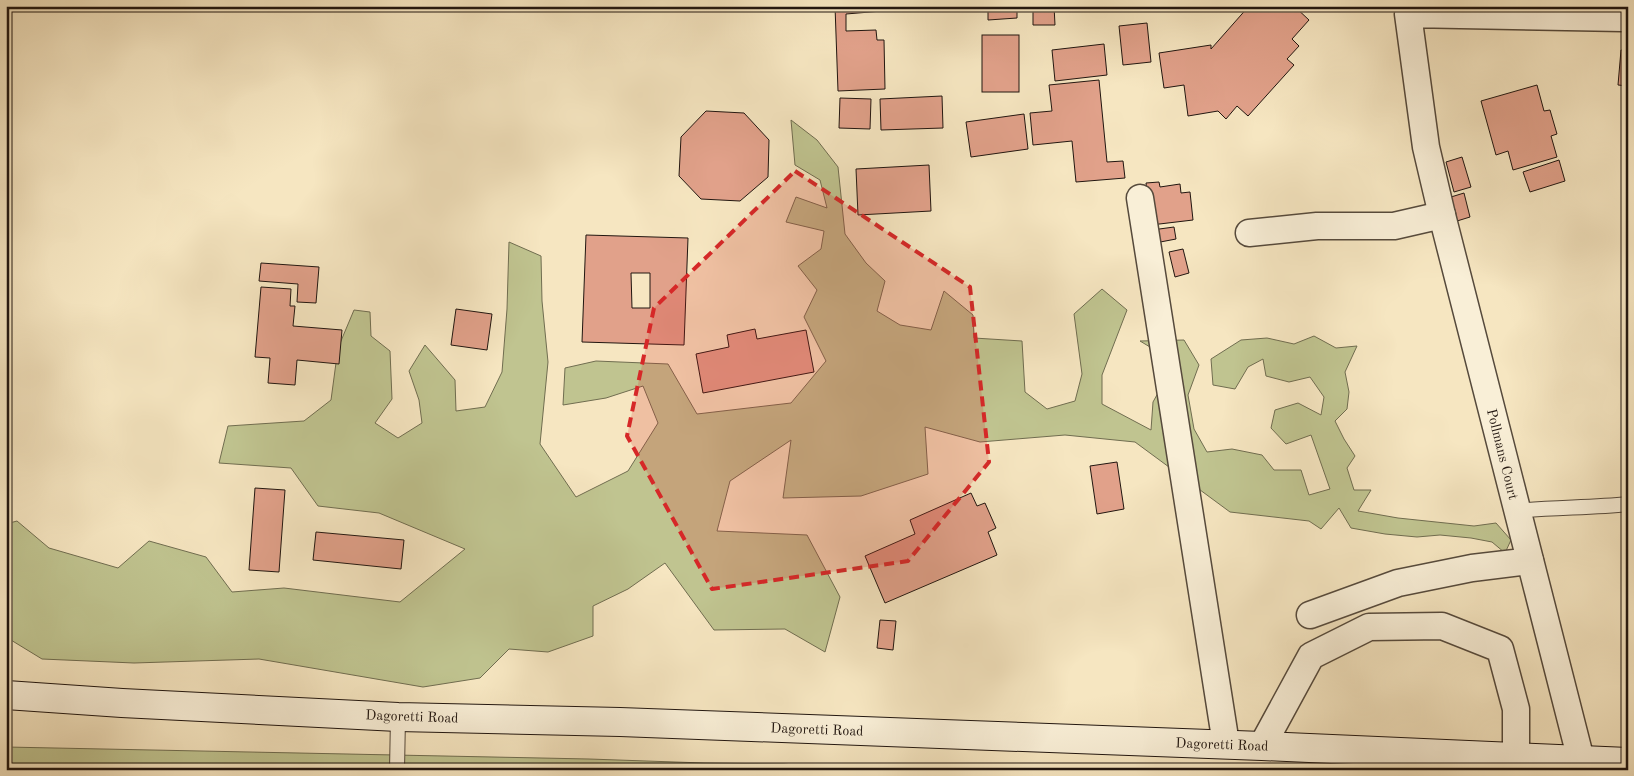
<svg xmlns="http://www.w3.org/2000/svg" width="1634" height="776" viewBox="0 0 1634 776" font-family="'Old Standard TT',serif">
<rect width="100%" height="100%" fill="#f6e6c1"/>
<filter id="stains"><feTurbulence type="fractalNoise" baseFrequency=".004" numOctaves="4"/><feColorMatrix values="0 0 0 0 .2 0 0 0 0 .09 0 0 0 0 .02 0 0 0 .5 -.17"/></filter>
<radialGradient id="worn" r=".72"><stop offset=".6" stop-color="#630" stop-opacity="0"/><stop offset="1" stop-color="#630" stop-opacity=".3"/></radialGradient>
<g fill="#c0c490" stroke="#706d50">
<polygon points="791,120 817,140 838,167 845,234 866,263 885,281 877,311 900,325 931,330 944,291 973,315 974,338 1022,341 1025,392 1047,409 1075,401 1082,374 1074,314 1102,289 1127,310 1102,375 1102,404 1151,430 1153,402 1175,362 1140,341 1184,340 1199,365 1188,395 1194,429 1207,452 1232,449 1262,455 1274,470 1301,470 1309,495 1330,489 1311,435 1286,444 1271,428 1275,410 1298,403 1321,415 1324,397 1310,377 1289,382 1266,376 1263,359 1248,367 1235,389 1213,385 1211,359 1241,340 1267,338 1294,344 1314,336 1336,348 1357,346 1345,372 1349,392 1347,409 1335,421 1344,439 1355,456 1347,468 1354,490 1371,490 1358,511 1398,518 1474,526 1496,523 1511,540 1505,553 1492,542 1471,538 1440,535 1417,537 1385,534 1351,528 1339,508 1321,529 1309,521 1230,512 1135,442 1065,435 980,442 925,427 928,474 861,496 783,498 791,440 730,481 717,531 807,535 840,597 825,652 785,629 714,630 665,563 628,589 593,606 593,636 548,652 509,649 480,678 423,687 259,659 134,663 42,659 6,637 6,524 17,521 49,548 118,568 149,541 206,557 232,592 284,588 400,602 465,549 379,513 318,506 291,468 219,463 228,426 304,421 331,400 338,348 354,310 370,312 371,336 390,351 392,399 375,423 398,438 422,423 419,400 409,371 425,345 455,380 456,411 485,407 502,372 507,309 509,242 541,256 542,301 548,362 540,444 576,497 628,471 658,423 643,386 606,398 563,405 565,368 596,361 668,364 697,414 791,403 826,361 804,317 817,290 798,266 821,249 824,231 786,222 796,197 827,208 820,180 795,165"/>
<polygon points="6,747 589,759 704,763 784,764 820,768 874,770 6,770"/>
</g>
<g fill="#e1a18a" stroke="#211610" fill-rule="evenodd">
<polygon points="835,6 882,6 882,11 846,14 846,31 876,30 877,40 884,40 885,89 838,91"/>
<polygon points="988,6 1017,6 1017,18 988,20"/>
<polygon points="1033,6 1054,6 1055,25 1033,25"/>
<polygon points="1249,6 1294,6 1309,20 1292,39 1299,46 1287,59 1294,65 1248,116 1237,106 1226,119 1218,111 1188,116 1184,85 1164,88 1159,53 1211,45 1211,49"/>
<polygon points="1147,23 1151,62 1123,65 1119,26"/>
<rect x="982" y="35" width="37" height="57"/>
<polygon points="1104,44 1107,75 1055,81 1052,50"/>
<polygon points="1621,50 1628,51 1628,86 1618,85"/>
<polygon points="1099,80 1107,162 1123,161 1125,178 1076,182 1072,141 1033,145 1030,113 1052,111 1049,85"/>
<polygon points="1537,85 1544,111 1550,110 1557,134 1551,136 1557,157 1513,170 1508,151 1496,155 1481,101"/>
<polygon points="942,96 943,128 881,130 880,99"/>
<polygon points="840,98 871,99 870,129 839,128"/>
<polygon points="706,111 744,113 769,140 768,177 740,201 701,199 679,176 681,137"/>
<polygon points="1024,114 1028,149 971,157 966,122"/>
<polygon points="1462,157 1471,187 1454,192 1446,162"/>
<polygon points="1559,160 1565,181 1530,192 1523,172"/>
<polygon points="929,165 931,211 858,215 856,169"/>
<polygon points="1159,182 1160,187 1180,184 1181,193 1190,192 1193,220 1151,225 1146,183"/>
<polygon points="1464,193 1470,217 1457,221 1451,197"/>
<polygon points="1174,227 1176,239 1155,243 1152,230"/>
<path d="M586,235L688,238L684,345L582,342ZM631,273H650V308H632Z"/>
<polygon points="1183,249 1189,273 1175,277 1169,252"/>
<polygon points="261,263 319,267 316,303 297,302 298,284 259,281"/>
<polygon points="261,287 291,289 290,306 295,306 293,326 342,330 339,364 297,360 295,385 268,383 270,358 255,357"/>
<polygon points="456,309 492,314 487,350 451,345"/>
<polygon points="755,329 757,339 806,330 814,372 703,393 696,354 729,347 727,335"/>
<polygon points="1117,462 1124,509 1097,514 1090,466"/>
<polygon points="255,488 285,490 279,572 249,570"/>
<polygon points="971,493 977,506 985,503 996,528 988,532 997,555 885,603 865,556 915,534 910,520"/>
<polygon points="316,532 404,540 401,569 313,560"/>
<polygon points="880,620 896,621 893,650 877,648"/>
</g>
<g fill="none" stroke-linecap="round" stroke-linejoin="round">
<defs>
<g id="service">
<path d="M1517,511C1554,507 1591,508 1628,504"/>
<polyline points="397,770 398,717"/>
</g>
<g id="minor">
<polyline points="1140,198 1226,744"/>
<polyline points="1249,233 1317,226 1394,226 1442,215"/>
<polyline points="1310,615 1398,583 1472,568 1530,561"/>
<polyline points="1262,746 1311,656 1369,627 1442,626 1500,649 1516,709 1516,758"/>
<polyline points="1581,760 1442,215 1426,147 1408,14 1623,18"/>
</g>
<polyline id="secondary" points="6,695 122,703 398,717 620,722 1262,746 1628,762"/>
</defs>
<use href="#service" stroke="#564a3c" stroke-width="16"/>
<use href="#minor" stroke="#564a3c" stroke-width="29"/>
<use href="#secondary" stroke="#211610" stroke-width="30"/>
<use href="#service" stroke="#f9efd7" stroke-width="14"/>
<use href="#minor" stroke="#f9efd7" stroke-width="26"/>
<use href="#secondary" stroke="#f9efd7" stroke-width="28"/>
</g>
<path fill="#d62828" fill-opacity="0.2" stroke="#d62828" stroke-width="4" stroke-dasharray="10 6" stroke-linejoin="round" d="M795,171L970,287L989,462L908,561L712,589L627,436L654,308Z"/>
<g text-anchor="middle" stroke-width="4" stroke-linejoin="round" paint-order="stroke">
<g font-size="14" fill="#211610" stroke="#f9efd7">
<text transform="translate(1503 454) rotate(76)" y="5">Pollmans Court</text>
<text transform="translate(412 716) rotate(2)" y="5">Dagoretti Road</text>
<text transform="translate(817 729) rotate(2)" y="5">Dagoretti Road</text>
<text transform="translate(1222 744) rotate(2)" y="5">Dagoretti Road</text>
</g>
</g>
<rect width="1634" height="776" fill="none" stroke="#f6e6c1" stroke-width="25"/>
<rect x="8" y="8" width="1619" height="761" fill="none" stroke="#211610" stroke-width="2.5"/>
<rect x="12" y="12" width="1609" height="751" fill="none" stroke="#211610"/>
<rect width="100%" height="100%" filter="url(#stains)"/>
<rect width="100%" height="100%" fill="url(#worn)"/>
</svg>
